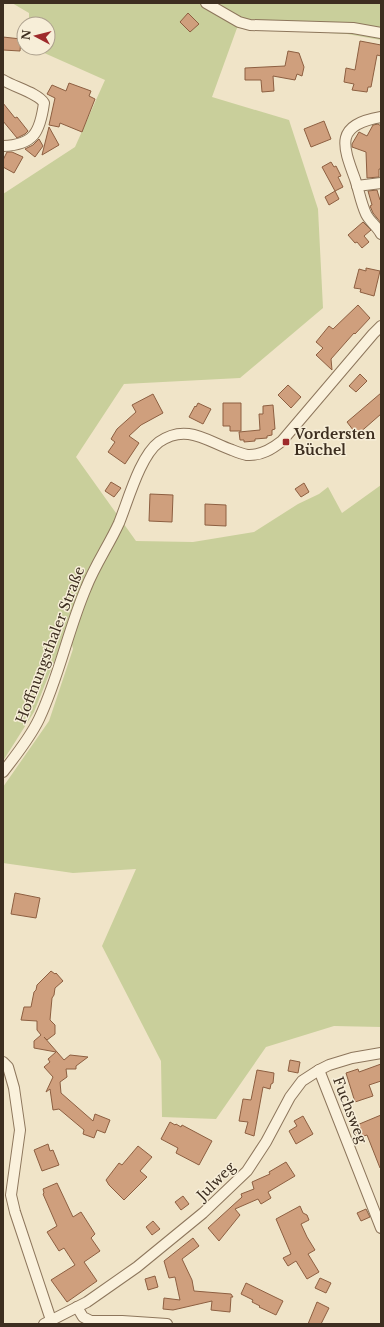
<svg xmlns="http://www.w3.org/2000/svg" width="384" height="1327" viewBox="0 0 384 1327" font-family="'Libre Baskerville',serif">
<rect width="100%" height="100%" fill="#f0e4c8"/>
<polygon fill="#c9cf9b" points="12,3 381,3 381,40 347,34 237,28 212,97 289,120 318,209 323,308 240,378 124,384 76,457 136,541 193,542 254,532 298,504 319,494 328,487 342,513 381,485 381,1027 334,1026 266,1047 216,1119 162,1117 161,1061 102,946 136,869 73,873 3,863 3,787 49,721 73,649 68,627 34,712 3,761 3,194 75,147 105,80 33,48 48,48 48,24 29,24 29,13"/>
<g fill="#cf9f7d" stroke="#8d5f41">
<polygon points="188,13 199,24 190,32 180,22"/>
<polygon points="3,37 21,39 20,51 3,50"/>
<polygon points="360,41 381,45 381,56 377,55 371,87 368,87 367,92 352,90 354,84 344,82 346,68 355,70"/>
<polygon points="288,51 299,53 304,67 302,76 297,74 295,80 273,76 274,91 262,92 261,80 245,80 245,68 285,66"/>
<polygon points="69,83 91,91 89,96 95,99 82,132 60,123 59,127 49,125 55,98 47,94 52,85 66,91"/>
<polygon points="3,103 15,118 17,117 28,131 25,134 17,138 3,121"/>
<polygon points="324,121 331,139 311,147 304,129"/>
<polygon points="378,124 381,126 381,169 379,169 379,177 367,178 366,152 352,147 352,144 359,132 367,136 373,125"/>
<polygon points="49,127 59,145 42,155"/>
<polygon points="39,139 43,146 35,157 25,149 33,145"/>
<polygon points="7,152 12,152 23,157 14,173 3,167 3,160"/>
<polygon points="331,162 334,167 336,166 341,176 338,177 343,187 335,191 339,199 329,205 325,197 335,191 322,167"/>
<polygon points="377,190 380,200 381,199 381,223 373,213 370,206 372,205 368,191"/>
<polygon points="363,222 371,230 364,236 369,242 362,248 357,242 355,243 348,235"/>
<polygon points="366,268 380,271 374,296 360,292 361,289 354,288 359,269 366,271"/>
<polygon points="358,305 370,318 355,334 354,333 331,359 332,370 316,355 323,348 316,342 329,326 333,329"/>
<polygon points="360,374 367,381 356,392 349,386"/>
<polygon points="288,385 301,397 291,408 278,395"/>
<polygon points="381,393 381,414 357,435 347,422"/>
<polygon points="153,394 163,413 141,425 129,436 139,443 125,464 108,452 115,442 111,439 117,429 136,412 132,405"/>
<polygon points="198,403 211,409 203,424 189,417 195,406 196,407"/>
<polygon points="223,403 241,403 241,431 230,431 230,426 223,426"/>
<polygon points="273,405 275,429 272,430 272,435 267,436 267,438 255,439 255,441 244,442 244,440 240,440 239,432 260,430 259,414 263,414 263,406"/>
<polygon points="111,482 121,488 114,497 105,491"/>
<polygon points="304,483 309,492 301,497 295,489"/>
<polygon points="150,494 173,495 172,522 149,521"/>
<polygon points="205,504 226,505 226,526 205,525"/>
<polygon points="15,893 40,898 36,918 11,914"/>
<polygon points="51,971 55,974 56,973 63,981 55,988 54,995 52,998 50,1020 55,1025 55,1034 47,1040 44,1037 64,1060 70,1055 88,1057 76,1066 76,1069 66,1069 67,1077 60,1082 61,1093 93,1121 95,1114 110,1120 105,1133 97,1130 94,1138 83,1134 84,1130 59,1109 53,1110 50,1089 46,1092 53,1077 44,1067 50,1062 48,1059 56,1052 34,1048 34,1041 41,1035 37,1030 37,1021 21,1020 24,1007 31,1007 34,992 36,990 37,985"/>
<polygon points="290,1060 300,1062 298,1073 288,1071"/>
<polygon points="381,1064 381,1081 369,1085 373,1096 355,1102 346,1073 358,1069 359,1072"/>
<polygon points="257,1070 274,1073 273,1083 271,1084 270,1089 263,1087 254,1136 245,1133 248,1122 239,1121 243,1099 251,1100"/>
<polygon points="381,1115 381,1168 380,1168 367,1135 358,1138 354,1129 357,1125"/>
<polygon points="303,1116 313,1134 296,1144 289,1131 297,1126 294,1121"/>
<polygon points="170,1122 175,1125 176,1124 181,1127 182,1125 212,1141 199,1165 176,1153 178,1148 161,1139"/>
<polygon points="48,1144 50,1151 53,1150 59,1165 42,1171 34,1150"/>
<polygon points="138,1146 152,1157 140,1171 147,1177 124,1200 109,1185 106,1180 119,1163 122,1165"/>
<polygon points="286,1162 295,1176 268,1192 271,1198 261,1204 258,1199 235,1209 240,1215 219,1241 208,1228 242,1197 241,1194 254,1189 252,1182 270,1174 269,1172"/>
<polygon points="57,1183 73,1217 81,1212 95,1234 91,1238 100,1251 84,1262 97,1281 67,1302 51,1280 75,1265 64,1248 59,1251 47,1232 57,1226 43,1194 44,1193 43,1189"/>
<polygon points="183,1196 189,1204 181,1210 175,1202"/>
<polygon points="300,1206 303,1213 307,1215 309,1220 301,1224 307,1237 315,1250 308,1254 319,1272 307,1279 296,1261 288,1266 283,1258 291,1254 276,1219"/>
<polygon points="366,1209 370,1217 361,1221 357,1213"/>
<polygon points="153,1221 160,1229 152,1235 146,1227"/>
<polygon points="193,1238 199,1246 182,1259 192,1280 194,1291 231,1294 233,1297 231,1297 230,1312 211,1310 212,1301 173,1310 163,1309 164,1298 180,1300 175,1277 169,1278 164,1261"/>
<polygon points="155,1276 158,1287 148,1290 145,1279"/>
<polygon points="320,1278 331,1283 326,1293 315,1288"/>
<polygon points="246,1283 283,1301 276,1315 259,1307 260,1306 252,1302 253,1300 241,1294"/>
<polygon points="317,1302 329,1308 321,1324 308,1324"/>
</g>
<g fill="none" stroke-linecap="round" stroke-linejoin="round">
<defs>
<g id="minor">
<polyline points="206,3 239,22 250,25 353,28 381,33"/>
<path d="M3,80C14,87 38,93 44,103C40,132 34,145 3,146"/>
<path d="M381,117C335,125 342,144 355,179C359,191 361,203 366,214C370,222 377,226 381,234"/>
<polyline points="357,186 381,183"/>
<path d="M3,772C16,755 30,738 39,719C59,677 68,630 86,588C95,565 109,545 119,523C128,501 140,456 159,442C186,423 207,441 232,450C237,452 242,454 247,455C261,456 272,449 282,441L373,334L381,326"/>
<polyline points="3,1062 8,1067 14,1088 20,1130 11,1195 15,1212 51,1320"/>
<polyline points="319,1070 381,1228"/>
<polyline points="77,1307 83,1317 91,1321 122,1321 167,1324"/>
<polyline points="44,1324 87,1302 137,1267 203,1213 247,1171 266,1142 290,1097 302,1081 319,1070 329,1065 352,1058 381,1053"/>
</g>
</defs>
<use href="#minor" stroke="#8d765c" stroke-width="12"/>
<use href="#minor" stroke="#faf1dc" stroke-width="10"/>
</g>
<rect fill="#9e2a2b" stroke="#f7eed8" stroke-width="1.5" x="282" y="438" width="8" height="8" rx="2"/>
<g text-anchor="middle" stroke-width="3" stroke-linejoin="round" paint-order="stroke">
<g font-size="14" font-weight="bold" fill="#3d2e20" stroke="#f7eed8" text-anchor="start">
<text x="294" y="439">Vordersten<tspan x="294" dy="16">Büchel</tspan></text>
</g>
<g font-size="14" fill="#3d2e20" stroke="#f7eed8">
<text transform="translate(50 645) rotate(-69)" y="5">Hoffnungsthaler Straße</text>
<text transform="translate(350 1110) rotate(69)" y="5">Fuchsweg</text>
<text transform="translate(216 1181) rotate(-45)" y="5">Julweg</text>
</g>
</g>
<rect width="384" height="1327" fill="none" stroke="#3d2e20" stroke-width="8"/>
<g transform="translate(36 36) rotate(277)"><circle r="19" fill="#f7eed8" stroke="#ada18e"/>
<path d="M0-3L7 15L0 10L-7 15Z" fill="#9e2a2b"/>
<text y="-6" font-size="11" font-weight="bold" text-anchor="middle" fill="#3d2e20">N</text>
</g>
</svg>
